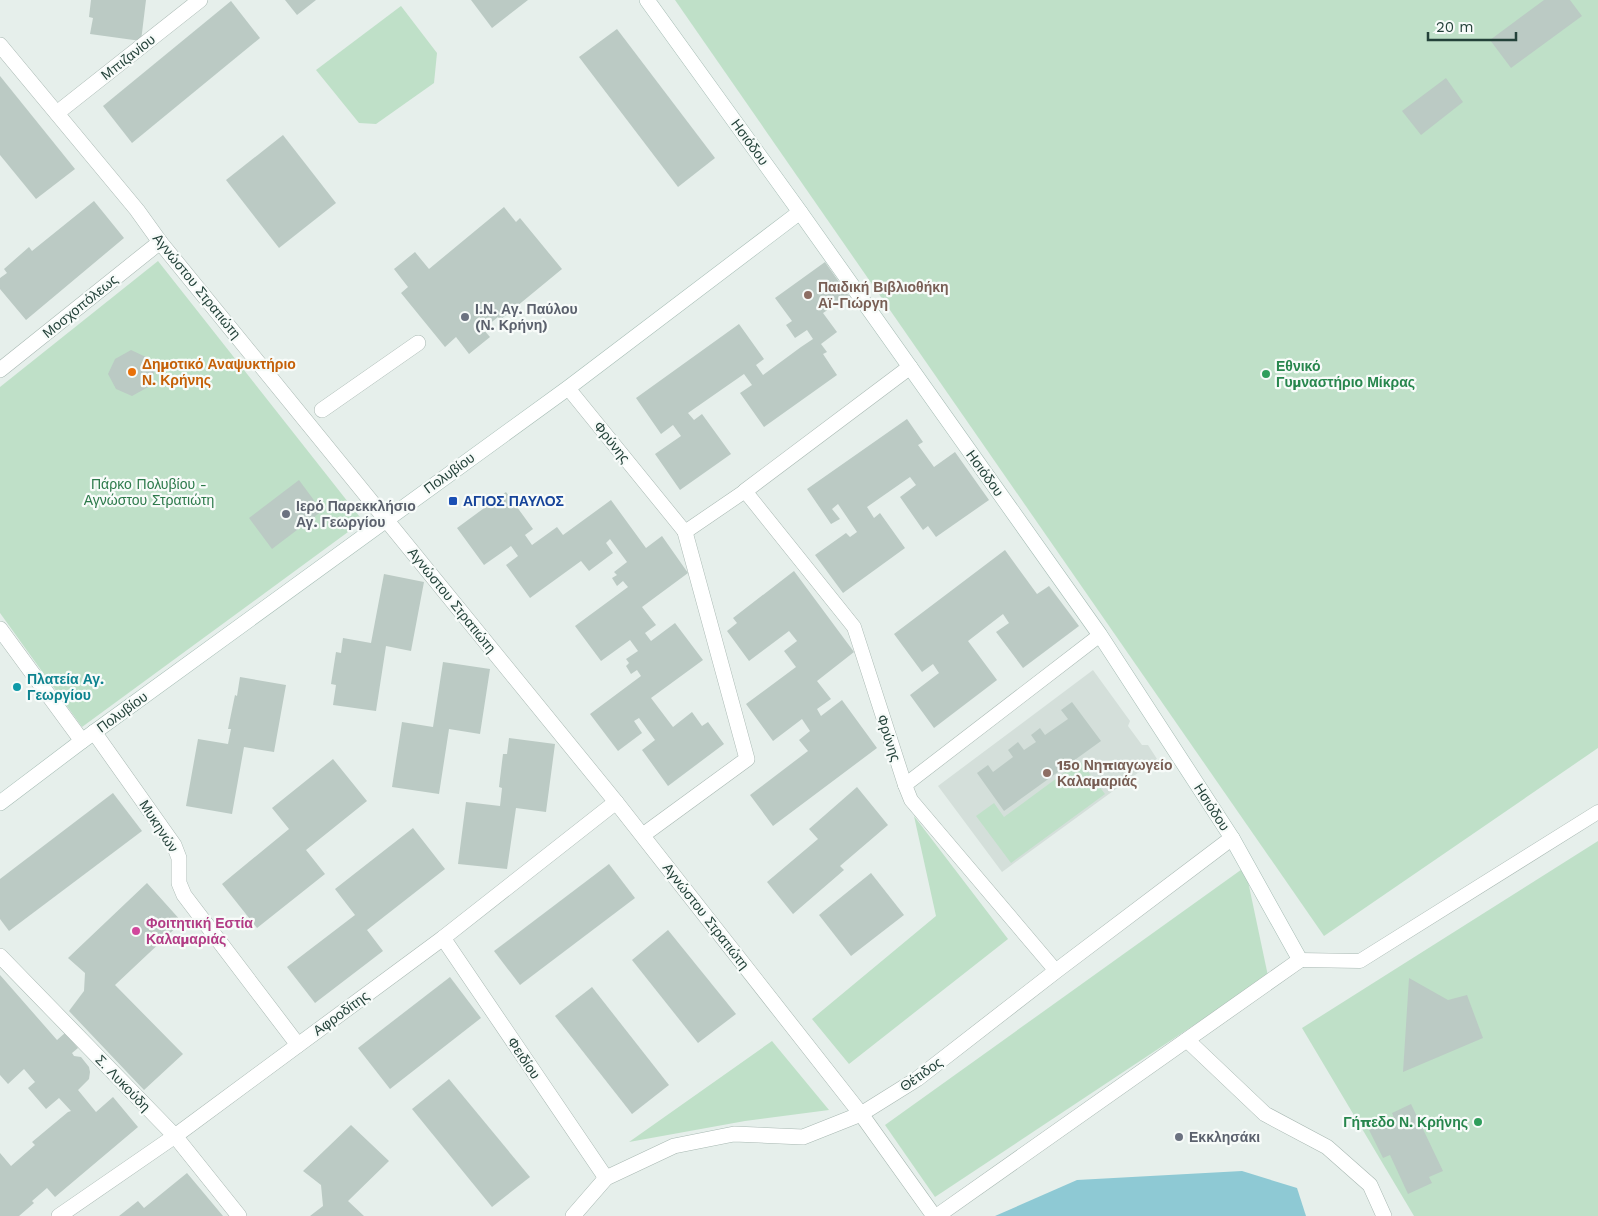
<svg xmlns="http://www.w3.org/2000/svg" width="1598" height="1216" viewBox="0 0 1598 1216" font-family="'Work Sans',sans-serif">
<rect width="100%" height="100%" fill="#e6efeb"/>
<polygon fill="#d4dfda" points="1093,670 1130,721 1128,726 1142,745 1148,745 1157,759 1002,872 938,786"/>
<g fill="#bfe0c8">
<polygon points="675,0 1598,0 1598,748 1324,936"/>
<polygon points="401,6 437,53 434,83 376,124 359,123 316,70"/>
<polygon points="158,261 363,521 82,727 0,613 0,387"/>
<polygon points="1080,761 1105,794 1011,863 976,816 994,803 1004,817"/>
<polygon points="914,816 1008,939 849,1064 812,1019 936,916"/>
<polygon points="1598,841 1598,1216 1414,1216 1302,1028"/>
<polygon points="1245,867 1268,976 935,1197 885,1125"/>
<polygon points="772,1041 829,1110 745,1121 629,1142"/>
</g>
<polygon fill="#8ec9d4" points="1242,1171 1297,1188 1306,1216 995,1216 1077,1180"/>
<g fill="#bbcac4">
<polygon points="91,0 146,0 141,41 90,34 93,18 89,17"/>
<polygon points="285,0 316,0 297,15"/>
<polygon points="471,0 528,0 492,28"/>
<polygon points="1544,0 1570,0 1582,16 1511,68 1490,40"/>
<polygon points="231,1 260,38 132,143 103,106"/>
<polygon points="617,29 715,158 678,187 579,57"/>
<polygon points="0,76 75,169 36,199 0,155"/>
<polygon points="1446,78 1463,102 1421,135 1402,111"/>
<polygon points="283,135 336,203 279,248 226,180"/>
<polygon points="94,201 124,238 26,320 0,289 0,278 7,273 4,269 29,247 32,251"/>
<polygon points="504,207 516,222 520,218 562,269 500,320 498,317 483,329 490,337 469,354 456,337 445,347 401,293 408,287 394,269 415,252 429,269"/>
<polygon points="825,262 849,296 823,313 837,332 821,344 827,352 823,354 837,375 764,427 740,393 752,385 744,374 688,413 694,420 702,414 731,454 680,490 655,454 681,436 673,425 661,434 636,398 739,324 764,359 756,365 763,375 801,347 813,339 807,330 795,338 786,325 792,321 775,298"/>
<polygon points="131,350 146,357 155,369 150,386 132,396 116,389 108,374 115,359"/>
<polygon points="907,419 923,442 918,445 934,467 955,452 989,500 936,537 928,526 923,530 900,497 916,485 910,477 867,507 874,518 880,513 905,548 843,593 815,555 846,533 850,537 857,532 838,504 832,509 840,519 831,524 807,489"/>
<polygon points="299,480 322,511 272,549 249,518"/>
<polygon points="506,492 533,529 525,535 532,545 557,527 563,535 611,500 646,548 662,536 688,573 642,607 656,625 645,633 651,641 675,623 703,660 651,698 673,727 692,712 702,726 708,722 724,744 668,786 642,750 655,740 639,718 634,721 642,733 618,751 590,714 641,676 637,670 631,674 626,666 629,663 626,659 638,651 630,640 601,661 575,626 628,587 623,581 617,586 612,578 617,575 614,572 627,562 610,539 606,543 613,553 589,571 581,561 530,598 506,565 518,556 511,546 484,565 457,528"/>
<polygon points="1005,550 1037,594 1049,586 1079,626 1023,668 996,632 1009,623 1003,614 968,641 997,680 934,728 910,695 939,673 933,664 922,672 894,634"/>
<polygon points="794,571 854,652 817,681 831,699 817,709 821,716 842,700 877,748 773,826 750,795 808,751 799,740 810,731 802,719 773,741 746,704 796,667 784,651 797,641 789,631 749,661 727,631 737,623 733,618"/>
<polygon points="384,574 424,582 411,651 386,646 376,711 333,705 336,685 331,684 336,652 341,653 343,638 371,643"/>
<polygon points="443,662 490,669 480,734 449,729 439,794 392,787 402,722 433,727"/>
<polygon points="240,677 286,685 274,752 244,747 232,814 186,806 198,739 228,744 231,729 228,729 235,695 237,696"/>
<polygon points="1072,702 1101,741 1004,811 977,773 988,765 993,772 1013,757 1008,750 1018,742 1024,750 1036,742 1031,735 1040,728 1045,735 1068,719 1061,710"/>
<polygon points="509,738 555,744 546,812 516,808 507,869 458,864 466,802 500,806 502,788 499,787 503,754 507,754"/>
<polygon points="333,759 367,801 306,850 325,874 257,928 222,884 289,829 272,808"/>
<polygon points="857,787 888,825 840,866 844,870 793,914 767,882 818,839 809,829"/>
<polygon points="113,793 142,831 9,931 0,919 0,879"/>
<polygon points="413,828 445,869 367,930 383,951 315,1003 287,967 355,915 335,889"/>
<polygon points="609,864 635,898 520,985 494,951"/>
<polygon points="871,873 904,915 851,956 819,915"/>
<polygon points="147,883 182,922 115,985 183,1054 144,1090 69,1011 84,991 85,973 68,958"/>
<polygon points="668,930 736,1014 698,1043 632,960"/>
<polygon points="0,975 57,1040 65,1033 78,1048 72,1053 74,1056 81,1057 89,1067 90,1072 89,1079 78,1090 96,1112 113,1097 138,1127 55,1197 47,1188 32,1201 34,1203 19,1216 0,1216 0,1153 11,1166 35,1145 32,1142 68,1112 71,1111 59,1098 46,1109 28,1088 35,1082 24,1069 8,1084 0,1075"/>
<polygon points="450,977 481,1018 390,1089 358,1048"/>
<polygon points="1409,978 1448,1000 1467,995 1483,1038 1403,1072"/>
<polygon points="592,987 669,1085 632,1114 555,1016"/>
<polygon points="449,1079 530,1177 492,1207 412,1109"/>
<polygon points="1411,1104 1443,1171 1429,1177 1432,1183 1408,1194 1390,1155 1383,1158 1369,1130 1394,1118 1392,1113"/>
<polygon points="351,1125 389,1161 348,1201 364,1216 310,1216 323,1206 321,1185 303,1171"/>
<polygon points="187,1173 223,1216 119,1216 138,1201 144,1208"/>
</g>
<g fill="none" stroke-linecap="round" stroke-linejoin="round">
<defs>
<g id="lane">
<polyline points="568,388 685,532 745,491 854,627 905,785 911,800 1056,971"/>
<polyline points="905,785 1100,635"/>
<polyline points="1300,960 1360,961 1598,812"/>
</g>
<g id="street">
<polyline points="0,45 137,210 160,242 616,802 861,1114 934,1216"/>
<polyline points="57,113 200,0"/>
<polyline points="0,370 160,242"/>
<polyline points="322,410 418,343"/>
<polyline points="745,491 910,367"/>
<polyline points="0,629 82,741"/>
<polyline points="94,732 174,845 179,858 179,883 184,895 298,1045"/>
<polyline points="643,835 747,759 685,532"/>
<polyline points="443,938 606,1178"/>
<polyline points="0,956 175,1136 239,1216"/>
<polyline points="1187,1040 1265,1114 1327,1147 1370,1185 1384,1216"/>
<polyline points="59,1216 175,1136 443,938 616,802"/>
<polyline points="573,1216 606,1178 674,1146 734,1134 803,1137 861,1114 917,1079 1056,971 1232,838"/>
<polyline points="937,1216 1300,960"/>
</g>
<g id="secondary">
<polyline points="647,0 800,212 1100,635 1232,838 1300,960"/>
<polyline points="0,803 82,741 568,388 800,212"/>
</g>
</defs>
<use href="#lane" stroke="#a8b8b2" stroke-width="15"/>
<use href="#street" stroke="#a8b8b2" stroke-width="16"/>
<use href="#secondary" stroke="#a4bbb3" stroke-width="16"/>
<use href="#lane" stroke="#fff" stroke-width="14"/>
<use href="#street" stroke="#fff" stroke-width="15"/>
<use href="#secondary" stroke="#fff" stroke-width="15"/>
</g>
<g fill="#8d6e63" stroke="#f7fbf9" stroke-width="2">
<circle cx="808" cy="295" r="5"/>
<circle cx="1047" cy="773" r="5"/>
</g>
<g fill="#6b7280" stroke="#f7fbf9" stroke-width="2">
<circle cx="465" cy="317" r="5"/>
<circle cx="286" cy="514" r="5"/>
<circle cx="1179" cy="1137" r="5"/>
</g>
<circle fill="#e8710a" stroke="#f7fbf9" stroke-width="2" cx="132" cy="372" r="5"/>
<g fill="#2e9e5b" stroke="#f7fbf9" stroke-width="2">
<circle cx="1266" cy="374" r="5"/>
<circle cx="1478" cy="1122" r="5"/>
</g>
<rect fill="#1a4fb4" stroke="#f7fbf9" stroke-width="2" x="448" y="496" width="10" height="10" rx="2.5"/>
<circle fill="#0f9aa8" stroke="#f7fbf9" stroke-width="2" cx="17" cy="687" r="5"/>
<circle fill="#d1479c" stroke="#f7fbf9" stroke-width="2" cx="136" cy="931" r="5"/>
<g text-anchor="middle" stroke-width="4.5" stroke-linejoin="round" paint-order="stroke">
<g font-size="14" fill="#24423a" stroke="#f7fbf9">
<text transform="translate(128 57) rotate(-38)" y="5">Μπιζανίου</text>
<text transform="translate(750 142) rotate(54)" y="5">Ησιόδου</text>
<text transform="translate(197 286) rotate(51)" y="5">Αγνώστου Στρατιώτη</text>
<text transform="translate(80 306) rotate(-39)" y="5">Μοσχοπόλεως</text>
<text transform="translate(612 442) rotate(51)" y="5">Φρύνης</text>
<text transform="translate(449 473) rotate(-36)" y="5">Πολυβίου</text>
<text transform="translate(985 473) rotate(54)" y="5">Ησιόδου</text>
<text transform="translate(452 600) rotate(51)" y="5">Αγνώστου Στρατιώτη</text>
<text transform="translate(122 712) rotate(-36)" y="5">Πολυβίου</text>
<text transform="translate(889 738) rotate(72)" y="5">Φρύνης</text>
<text transform="translate(1212 807) rotate(57)" y="5">Ησιόδου</text>
<text transform="translate(159 826) rotate(57)" y="5">Μυκηνών</text>
<text transform="translate(706 916) rotate(52)" y="5">Αγνώστου Στρατιώτη</text>
<text transform="translate(341 1013) rotate(-36)" y="5">Αφροδίτης</text>
<text transform="translate(524 1058) rotate(56)" y="5">Φειδίου</text>
<text transform="translate(921 1074) rotate(-35)" y="5">Θέτιδος</text>
<text transform="translate(123 1083) rotate(46)" y="5">Σ. Λυκούδη</text>
</g>
<g font-size="14" font-weight="bold" fill="#785e54" stroke="#f7fbf9" text-anchor="start">
<text x="818" y="292">Παιδική Βιβλιοθήκη<tspan x="818" dy="16">Αϊ-Γιώργη</tspan></text>
<text x="1057" y="770">15ο Νηπιαγωγείο<tspan x="1057" dy="16">Καλαμαριάς</tspan></text>
</g>
<g font-size="14" font-weight="bold" fill="#5b616d" stroke="#f7fbf9" text-anchor="start">
<text x="475" y="314">Ι.Ν. Αγ. Παύλου<tspan x="475" dy="16">(Ν. Κρήνη)</tspan></text>
<text x="296" y="511">Ιερό Παρεκκλήσιο<tspan x="296" dy="16">Αγ. Γεωργίου</tspan></text>
<text x="1189" y="1142">Εκκλησάκι</text>
</g>
<g font-size="14" font-weight="bold" fill="#c56008" stroke="#f7fbf9" text-anchor="start">
<text x="142" y="369">Δημοτικό Αναψυκτήριο<tspan x="142" dy="16">Ν. Κρήνης</tspan></text>
</g>
<g font-size="14" font-weight="bold" fill="#27864d" stroke="#f7fbf9" text-anchor="start">
<text x="1276" y="371">Εθνικό<tspan x="1276" dy="16">Γυμναστήριο Μίκρας</tspan></text>
<text x="1468" y="1127" text-anchor="end">Γήπεδο Ν. Κρήνης</text>
</g>
<g font-size="14" fill="#2d7a4b" stroke="#f7fbf9">
<text x="149" y="489">Πάρκο Πολυβίου -<tspan x="149" dy="16">Αγνώστου Στρατιώτη</tspan></text>
</g>
<g font-size="14" font-weight="bold" fill="#164399" stroke="#f7fbf9" text-anchor="start">
<text x="463" y="506">ΑΓΙΟΣ ΠΑΥΛΟΣ</text>
</g>
<g font-size="14" font-weight="bold" fill="#0d838f" stroke="#f7fbf9" text-anchor="start">
<text x="27" y="684">Πλατεία Αγ.<tspan x="27" dy="16">Γεωργίου</tspan></text>
</g>
<g font-size="14" font-weight="bold" fill="#b23c85" stroke="#f7fbf9" text-anchor="start">
<text x="146" y="928">Φοιτητική Εστία<tspan x="146" dy="16">Καλαμαριάς</tspan></text>
</g>
</g>
<path d="M1428 32v8h88v-8" fill="none" stroke="#24423a" stroke-width="2.5"/>
<text x="1436" y="32" font-size="15" fill="#24423a" stroke="#f7fbf9" stroke-width="4" paint-order="stroke">20 m</text>
</svg>
